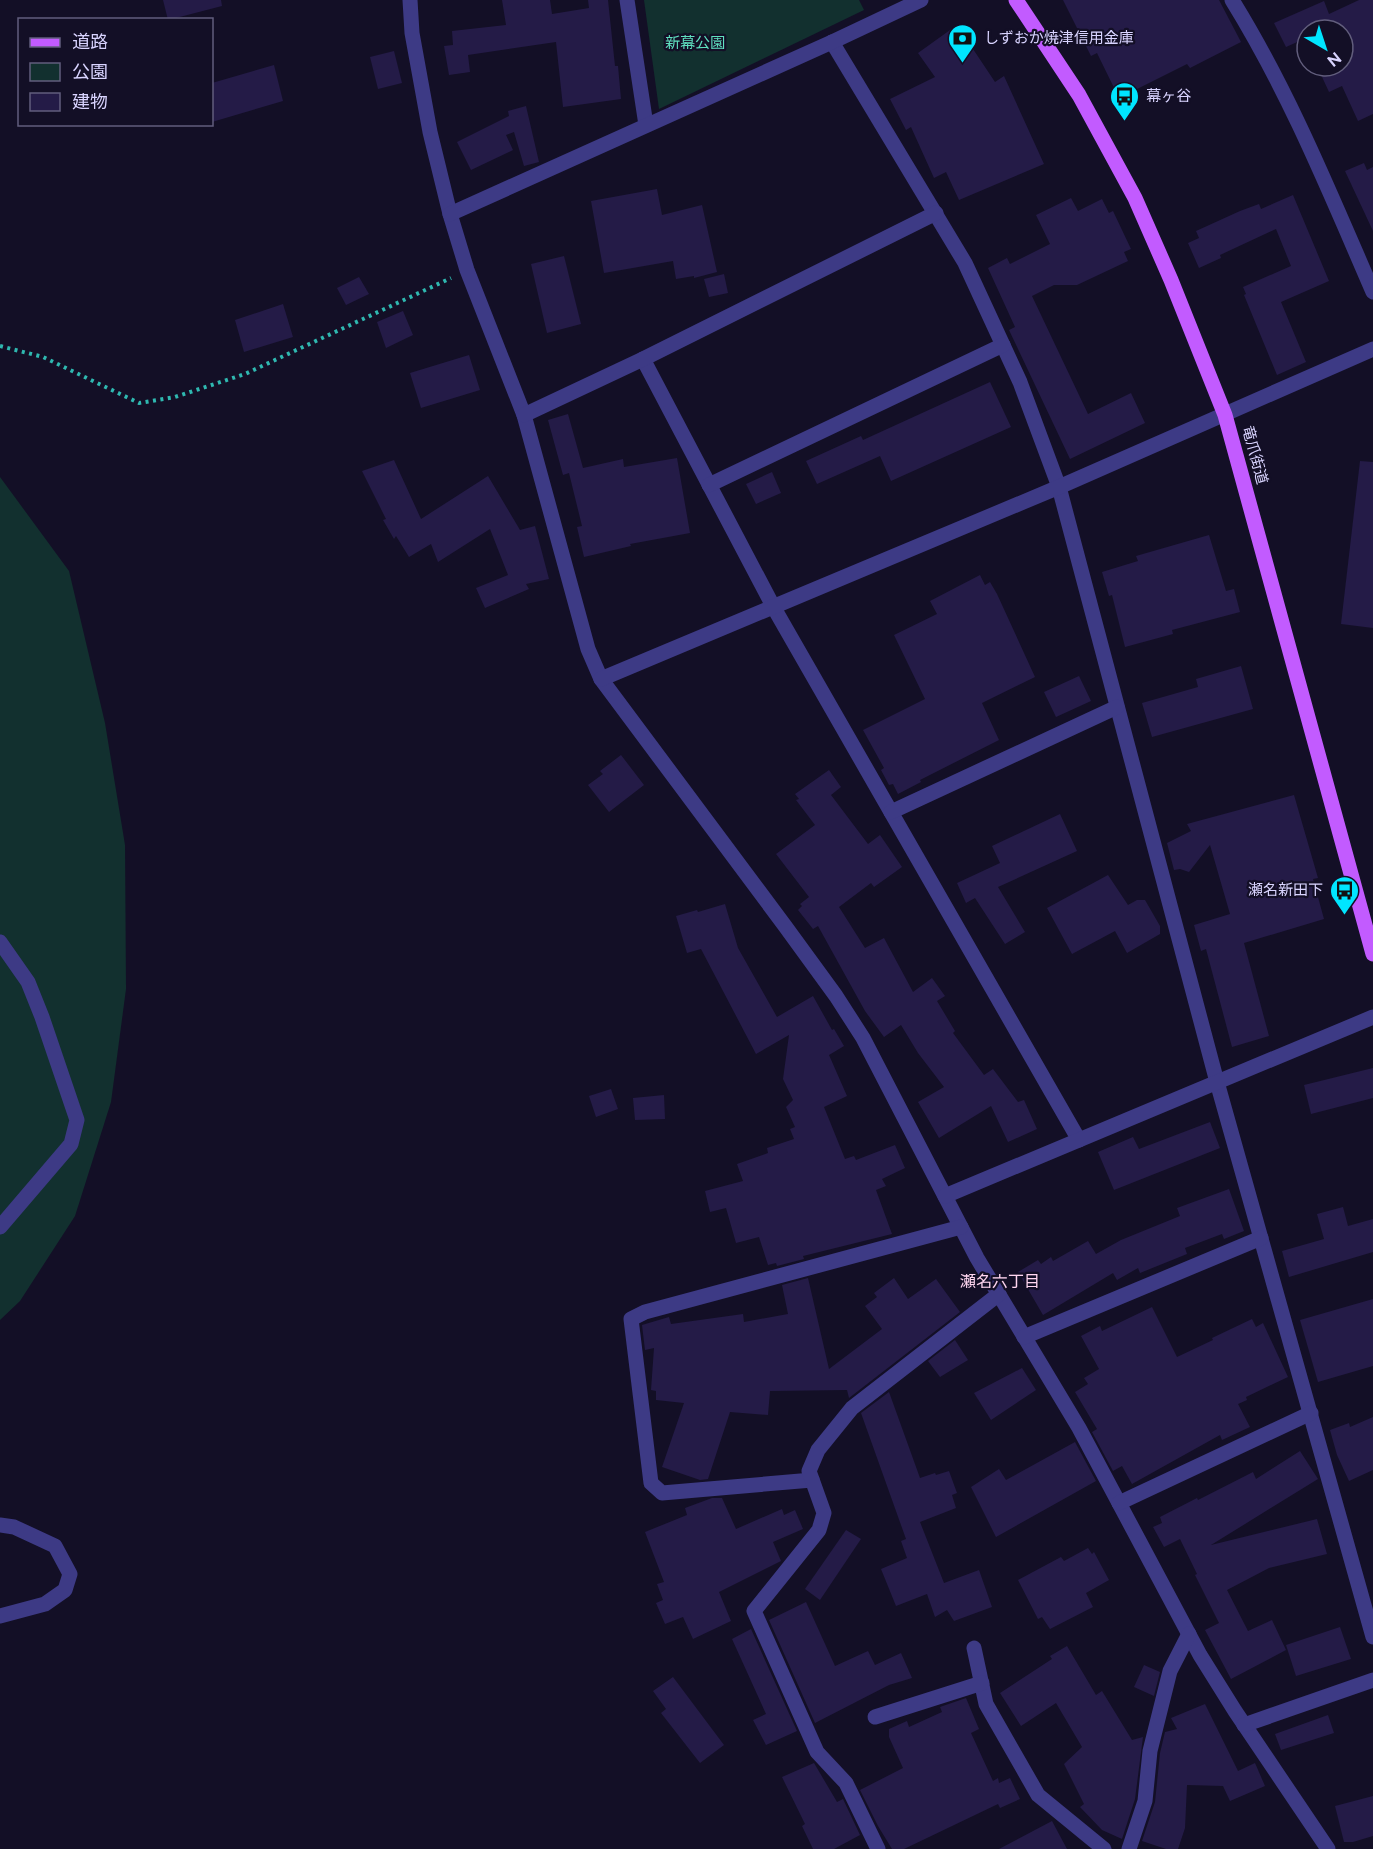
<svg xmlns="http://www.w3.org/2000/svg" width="1373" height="1849" viewBox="0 0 1373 1849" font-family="Raleway,'Noto Sans JP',sans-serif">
<rect width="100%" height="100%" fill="#130f26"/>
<g fill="#12302f">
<polygon points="644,0 859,0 864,10 659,109"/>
<polygon points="0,477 69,571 105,723 125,845 126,989 111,1102 75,1216 20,1301 0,1320"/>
</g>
<g fill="#241b47">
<polygon points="163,0 221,0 222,6 168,20"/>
<polygon points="502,0 550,0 552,14 589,8 588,0 608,0 615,66 618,66 621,99 563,107 556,42 468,55 470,72 449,75 444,46 453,45 452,31 506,25"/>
<polygon points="1063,0 1219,0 1241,42 1190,68 1187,64 1119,98 1097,53 1091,56"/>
<polygon points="1359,0 1373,0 1373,114 1358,121 1342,86 1329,92 1317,66 1343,66 1343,30 1307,30 1307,46 1304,39 1286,47 1274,23 1324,1 1329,14"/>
<polygon points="957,25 995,82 1004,76 1044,164 959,200 946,172 934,178 911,127 906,130 890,99 935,77 918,53"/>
<polygon points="394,51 402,83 378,89 370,57"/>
<polygon points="274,65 283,101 212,122 212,83"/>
<polygon points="526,106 539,162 524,166 514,132 506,135 513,150 471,170 457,142 509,116 508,111"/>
<polygon points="1364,163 1367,170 1373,167 1373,231 1345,171"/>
<polygon points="657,189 662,215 702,205 717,272 694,278 694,276 676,279 673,261 604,273 591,201"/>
<polygon points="1293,195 1329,281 1281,302 1306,362 1277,375 1244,295 1246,294 1243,287 1291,266 1276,229 1220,255 1221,258 1199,268 1188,243 1199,238 1196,231 1240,211 1259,204 1261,209"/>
<polygon points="1071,198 1078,211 1102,199 1109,213 1113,211 1131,249 1124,252 1128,261 1077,285 1054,285 1032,296 1088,414 1131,393 1145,423 1070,459 1009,330 1015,327 988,268 1007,258 1010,264 1050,244 1036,215"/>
<polygon points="564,256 581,324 547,333 531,264"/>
<polygon points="724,274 728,293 709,297 704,279"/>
<polygon points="359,277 369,294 346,305 337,288"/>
<polygon points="283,304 293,337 244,352 235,320"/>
<polygon points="403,311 413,335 386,348 377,322"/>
<polygon points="469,355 480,390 421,408 410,373"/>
<polygon points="990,382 1011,427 891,481 880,456 817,484 806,461 861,436 863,440"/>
<polygon points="568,414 583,468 623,459 624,467 677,458 690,533 630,544 631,546 584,557 577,527 582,526 569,473 563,475 548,420"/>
<polygon points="394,460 421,519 488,476 520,530 535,526 549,579 526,584 529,589 485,608 476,588 508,575 490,529 438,562 431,544 409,557 396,536 394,539 383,520 386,519 362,471"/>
<polygon points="1360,461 1373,462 1373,628 1341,624"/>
<polygon points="772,472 781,493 756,504 746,484"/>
<polygon points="1209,535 1226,591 1234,589 1240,612 1172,630 1173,634 1125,647 1112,595 1109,596 1102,572 1138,561 1136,556"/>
<polygon points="980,575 985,585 990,582 997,594 1035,677 982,703 999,740 920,780 921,782 898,794 893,784 889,785 881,770 884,768 863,730 925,699 894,635 937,614 930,601"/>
<polygon points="1241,666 1253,709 1152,737 1142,703 1198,687 1196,679"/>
<polygon points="1079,676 1091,701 1056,717 1044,692"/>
<polygon points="621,755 644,785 609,812 588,785 603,774 600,771"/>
<polygon points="829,770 841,787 831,795 868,844 880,835 902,867 874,887 871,883 839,907 865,948 884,938 913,992 932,978 945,996 937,1001 955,1031 953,1033 984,1075 993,1069 1018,1102 1024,1100 1037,1129 1008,1142 991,1106 939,1138 918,1102 944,1087 918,1053 901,1025 884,1037 865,1011 818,926 813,929 798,910 802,906 800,904 809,897 776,854 815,825 796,800 799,799 795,794"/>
<polygon points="1294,795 1318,878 1313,879 1324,919 1244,943 1269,1036 1232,1047 1206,949 1201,951 1194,925 1230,914 1210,845 1189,872 1180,869 1174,870 1167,843 1191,831 1187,824"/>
<polygon points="1060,814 1077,851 998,887 1025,932 1005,944 975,898 966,903 957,883 1000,863 992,846"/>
<polygon points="1108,875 1128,905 1137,900 1145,900 1160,926 1160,934 1127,953 1115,931 1072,954 1047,908"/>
<polygon points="725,904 738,948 777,1017 813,996 832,1030 834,1029 844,1046 829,1055 847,1096 824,1107 845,1159 854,1156 856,1160 895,1145 905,1168 882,1179 886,1186 876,1190 892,1234 803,1256 804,1259 777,1266 776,1263 768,1265 759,1237 736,1243 726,1208 710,1212 705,1191 743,1181 737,1164 768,1153 767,1148 794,1139 790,1129 795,1127 786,1107 793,1100 783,1079 789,1035 756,1054 701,949 687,953 676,916 697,910 698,912"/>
<polygon points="1373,1068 1373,1098 1311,1114 1304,1085"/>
<polygon points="611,1089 618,1109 596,1117 589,1096"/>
<polygon points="664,1095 665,1119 635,1120 633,1098"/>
<polygon points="1210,1122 1220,1148 1114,1190 1098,1152 1133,1137 1139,1149"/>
<polygon points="1229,1189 1244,1231 1224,1239 1222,1234 1185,1248 1187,1254 1140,1273 1138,1268 1117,1280 1113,1273 1043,1315 1018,1272 1038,1260 1041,1264 1051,1257 1053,1261 1088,1241 1096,1254 1121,1240 1180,1216 1177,1208"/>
<polygon points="1343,1207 1348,1226 1373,1219 1373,1252 1289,1277 1282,1251 1324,1239 1317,1214"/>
<polygon points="808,1278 829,1369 882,1329 865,1306 877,1297 874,1293 894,1278 908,1299 936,1279 960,1312 849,1398 847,1390 770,1391 768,1415 730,1412 708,1479 700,1480 662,1467 684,1403 656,1400 656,1391 651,1390 654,1348 645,1350 642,1325 669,1317 671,1324 743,1314 744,1322 788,1314 782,1285"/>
<polygon points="1373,1299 1373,1366 1318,1382 1300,1320"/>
<polygon points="1152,1307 1177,1357 1213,1340 1212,1338 1252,1319 1256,1327 1263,1323 1288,1377 1246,1397 1247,1400 1238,1404 1250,1427 1222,1440 1220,1435 1132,1484 1122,1466 1113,1471 1092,1432 1097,1429 1075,1392 1088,1384 1084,1378 1099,1369 1081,1336 1100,1326 1102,1331"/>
<polygon points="955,1340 968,1360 940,1377 928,1361"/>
<polygon points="1022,1368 1036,1390 991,1420 974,1393"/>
<polygon points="889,1392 920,1478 935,1473 936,1475 949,1471 957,1493 952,1495 956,1508 920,1522 944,1583 979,1570 992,1607 954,1621 947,1610 935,1617 927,1594 896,1606 881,1569 907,1558 901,1541 906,1539 861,1413"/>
<polygon points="1373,1417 1373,1470 1349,1481 1337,1455 1330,1430 1349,1423 1350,1427"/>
<polygon points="1075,1442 1096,1481 996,1537 971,1487 999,1469 1006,1480"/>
<polygon points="1300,1451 1318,1479 1211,1545 1317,1519 1327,1554 1269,1568 1227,1590 1248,1631 1272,1620 1286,1650 1231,1679 1205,1630 1219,1623 1195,1575 1197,1574 1180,1539 1164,1547 1153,1527 1162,1523 1160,1517 1197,1498 1198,1500 1253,1472 1256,1479"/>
<polygon points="712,1498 722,1498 736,1529 782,1509 784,1515 795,1510 803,1529 773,1542 781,1561 719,1592 731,1621 693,1639 683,1617 665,1624 656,1603 663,1600 657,1584 664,1582 645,1532 687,1515 685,1508"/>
<polygon points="846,1530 861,1539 820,1600 805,1589"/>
<polygon points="1088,1548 1092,1554 1094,1552 1109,1580 1086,1593 1093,1607 1050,1629 1042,1617 1038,1619 1018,1580 1061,1557 1064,1561"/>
<polygon points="806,1602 835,1666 868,1651 875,1665 901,1653 912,1678 889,1685 815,1723 769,1620"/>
<polygon points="1340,1627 1351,1659 1296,1676 1286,1645"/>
<polygon points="751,1629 797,1731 766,1745 753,1720 766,1714 732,1639"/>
<polygon points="1067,1646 1096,1695 1102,1691 1132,1740 1143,1737 1135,1799 1122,1839 1102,1830 1080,1807 1084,1804 1064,1764 1082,1747 1056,1703 1021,1726 1000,1693 1052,1659 1050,1656"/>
<polygon points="1144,1665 1160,1672 1154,1696 1134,1687"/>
<polygon points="673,1677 724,1745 700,1763 661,1713 666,1709 653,1691"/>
<polygon points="966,1698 979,1729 971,1733 993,1781 998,1778 999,1783 1010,1778 1020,1799 1000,1808 998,1804 904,1849 892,1849 878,1826 860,1790 903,1768 889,1737 889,1729 907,1721 909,1727 942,1712 940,1707"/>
<polygon points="1205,1704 1238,1771 1255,1763 1265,1786 1230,1801 1223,1786 1187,1785 1185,1828 1178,1849 1166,1849 1142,1841 1155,1802 1160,1753 1165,1732 1177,1729 1171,1718"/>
<polygon points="1328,1715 1334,1733 1281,1750 1275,1734"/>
<polygon points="814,1763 837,1802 843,1799 860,1835 834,1849 813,1849 802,1826 805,1824 782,1777"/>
<polygon points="1373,1796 1373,1836 1353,1842 1344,1842 1335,1806"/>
<polygon points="1052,1821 1067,1849 999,1849"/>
</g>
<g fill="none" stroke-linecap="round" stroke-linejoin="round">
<polyline stroke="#2fb8b0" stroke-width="4" stroke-dasharray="3 4.5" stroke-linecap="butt" points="0,346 43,357 139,403 175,397 245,374 451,278"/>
<g stroke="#3d3a85" stroke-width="15">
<polyline points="410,0 412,33 430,132 450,214 467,270 524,415 588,649 601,679 785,926 836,996 863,1038 977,1258 1079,1428 1200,1655 1235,1711 1328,1849"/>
<polyline points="627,0 646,125"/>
<path d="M1232,0C1289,92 1330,193 1373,292"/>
<polyline points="832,42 965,263 1020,382 1059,487 1217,1082 1373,1637"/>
<polyline points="450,214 832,42 921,0"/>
<polyline points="643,359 774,608 1079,1140"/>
<polyline points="524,415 643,359 936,213"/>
<polyline points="709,485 1003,345"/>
<polyline points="601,679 1059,487 1373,349"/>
<polyline points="891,812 1117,707"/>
<polyline points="0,942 28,982 42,1017 77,1120 71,1144 0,1227"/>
<polyline points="945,1196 1373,1017"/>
<polyline points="1024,1337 1261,1238"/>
<polyline points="812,1480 662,1493 651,1483 631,1319 645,1312 961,1227"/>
<polyline points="1119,1503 1311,1413"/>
<polyline points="0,1525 14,1527 55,1546 70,1574 65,1590 45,1604 0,1616"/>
<polyline points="974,1648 986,1704 1038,1795 1104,1849"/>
<polyline points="875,1717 982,1683"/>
<polyline points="1244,1725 1373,1680"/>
<polyline points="878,1849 846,1783 817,1752 754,1611 819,1530 824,1513 809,1471 818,1450 852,1408 999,1294"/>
<polyline points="1129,1849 1145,1801 1150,1751 1170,1671 1189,1634"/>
</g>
<polyline stroke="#c25bff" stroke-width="15" points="1016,0 1079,95 1135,198 1171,280 1225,415 1373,954"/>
</g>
<defs>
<symbol id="bank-pin" viewBox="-11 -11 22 30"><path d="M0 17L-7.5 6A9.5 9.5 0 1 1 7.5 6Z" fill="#00e5ff" stroke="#130f26"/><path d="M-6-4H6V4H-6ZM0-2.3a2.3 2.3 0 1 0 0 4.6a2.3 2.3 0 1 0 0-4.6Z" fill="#111"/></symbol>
<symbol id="bus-pin" viewBox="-11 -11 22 30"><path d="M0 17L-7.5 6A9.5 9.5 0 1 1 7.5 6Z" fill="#00e5ff" stroke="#130f26"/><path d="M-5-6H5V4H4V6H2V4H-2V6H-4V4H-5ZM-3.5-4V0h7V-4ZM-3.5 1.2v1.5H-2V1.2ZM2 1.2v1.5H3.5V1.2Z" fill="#111"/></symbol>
</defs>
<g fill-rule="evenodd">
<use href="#bank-pin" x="946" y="22" width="33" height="45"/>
<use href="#bus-pin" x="1108" y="80" width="33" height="45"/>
<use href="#bus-pin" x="1328" y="874" width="33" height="45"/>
</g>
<g text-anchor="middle" stroke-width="4.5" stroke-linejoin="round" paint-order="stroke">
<g font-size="15" fill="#d9d4ff" stroke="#130f26" text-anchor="start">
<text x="984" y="43">しずおか焼津信用金庫</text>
<text x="1146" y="101">幕ヶ谷</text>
<text x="1323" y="895" text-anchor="end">瀬名新田下</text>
</g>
<g font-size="15" fill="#5fe0c0" stroke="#130f26">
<text x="695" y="48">新幕公園</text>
</g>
<g font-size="15" fill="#d9d4ff" stroke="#130f26">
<text transform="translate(1255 455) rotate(75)" y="5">竜爪街道</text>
</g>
<g font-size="16" fill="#ffd6f0" stroke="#130f26">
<text x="1000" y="1287">瀬名六丁目</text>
</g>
</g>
<rect x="18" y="18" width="195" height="108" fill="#130f26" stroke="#625e7d" stroke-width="1.5"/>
<rect x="30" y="38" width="30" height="9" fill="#c25bff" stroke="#625e7d" stroke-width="1.5"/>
<text x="72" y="48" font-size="18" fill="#d9d4ff">道路</text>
<rect x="30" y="63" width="30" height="18" fill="#12302f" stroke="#625e7d" stroke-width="1.5"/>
<text x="72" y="78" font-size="18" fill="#d9d4ff">公園</text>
<rect x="30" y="93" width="30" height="18" fill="#241b47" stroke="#625e7d" stroke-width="1.5"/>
<text x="72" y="108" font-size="18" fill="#d9d4ff">建物</text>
<g transform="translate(1325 48) rotate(141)"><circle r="28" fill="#130f26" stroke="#625e7d" stroke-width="1.5"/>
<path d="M0-4.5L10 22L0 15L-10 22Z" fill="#00e5ff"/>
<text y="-9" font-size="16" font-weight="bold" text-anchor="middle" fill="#d9d4ff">N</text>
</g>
</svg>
